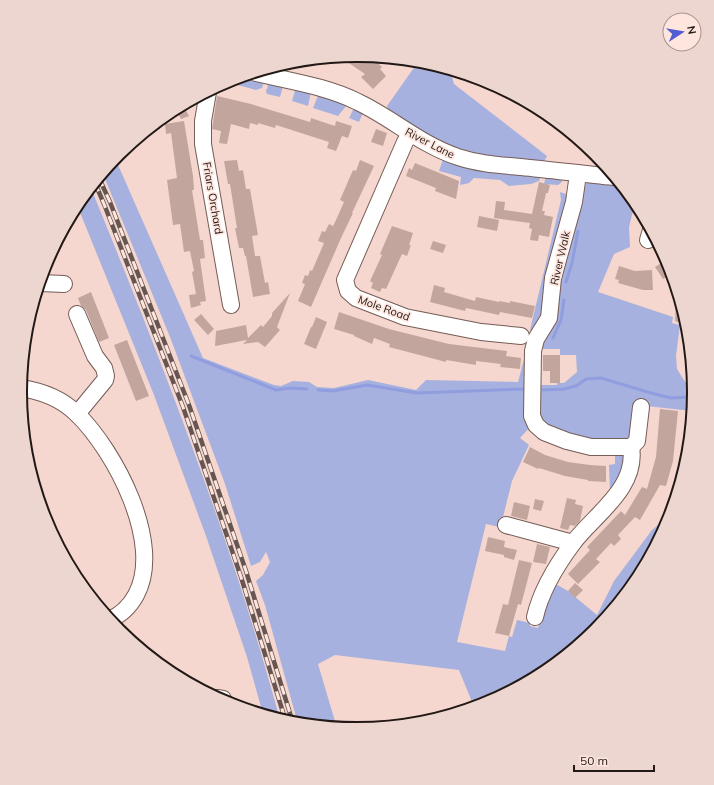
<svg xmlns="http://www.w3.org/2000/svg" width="714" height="785" viewBox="0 0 714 785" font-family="Mulish,sans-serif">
<rect width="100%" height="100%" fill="#f5d7cf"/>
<g fill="#a7b1df">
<polygon points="418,62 450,70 454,84 547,156 542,165 450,150 389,114 387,106"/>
<polygon points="251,74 264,81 262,88 256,90 227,82"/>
<polygon points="270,80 284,83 280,97 267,94 266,91"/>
<polygon points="296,87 311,92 308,106 292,101"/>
<polygon points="319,93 345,100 346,106 338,116 313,108"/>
<polygon points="354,108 363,113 359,122 349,118"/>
<polygon points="115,158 203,358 274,385 281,386 293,381 309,382 317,387 334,388 368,380 416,390 426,380 518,382 527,348 531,426 520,438 529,445 512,481 503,517 506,519 504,528 486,524 457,642 505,651 509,636 512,637 517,620 530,623 530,626 538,628 545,604 554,583 568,591 597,615 614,581 652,530 671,514 668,522 637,580 595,631 544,673 486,704 474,707 459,670 335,655 318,664 337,728 298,724 265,605 256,581 263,575 270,562 266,552 260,562 251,566 225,484 170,337 103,174"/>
<polygon points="443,159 560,173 562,182 558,185 544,184 546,176 541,175 539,181 531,184 509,186 500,180 474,178 469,183 460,185 461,177 439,171"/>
<polygon points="590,178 617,181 635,203 629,227 630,247 614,254 598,292 673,317 672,323 680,325 676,356 677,369 692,393 693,400 692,411 637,405 633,437 628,441 606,442 549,429 539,415 540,385 557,385 557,383 564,383 577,372 576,355 560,355 560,349 540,349 585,186"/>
<path d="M91,188C162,362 231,538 280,720L263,714L247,657L206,536L154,395L77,205Z"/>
<polygon points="560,192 569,195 547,310 535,330 530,330 561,200"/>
<polygon points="615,451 622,451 628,462 610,492 609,465 615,464"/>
</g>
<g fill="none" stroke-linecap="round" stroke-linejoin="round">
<g stroke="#909dde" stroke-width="3">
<polyline points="566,282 572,263 578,231"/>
<polyline points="553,338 561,320 564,300"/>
<polyline points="191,356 276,390 290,388 307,389"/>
<polyline points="318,390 333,391 367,385 417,393 524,389"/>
<polyline points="543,390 564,389 576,386 586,379 601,378 651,393 671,398 691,397"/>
</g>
</g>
<g fill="#c2a69e">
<polygon points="357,56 372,57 382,67 380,69 386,76 373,89 361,77 365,74 340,57"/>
<polygon points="217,96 251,104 310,122 311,118 335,126 336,121 352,126 348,138 342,136 336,151 327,148 329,142 276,125 275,128 258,123 258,125 250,123 249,129 231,124 227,144 219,143 221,131 212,129"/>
<polygon points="183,105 189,116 181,119 176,109"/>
<polygon points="184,121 193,176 194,190 192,190 200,240 203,240 205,258 200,259 206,301 200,302 201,305 191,308 189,295 196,294 192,272 194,271 190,251 184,252 180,224 173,225 167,180 177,178 171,133 166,134 165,124"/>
<polygon points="376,129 387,133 383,146 371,142"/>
<polygon points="237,160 239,171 243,170 246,189 250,189 258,235 252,236 255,256 260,256 265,283 268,282 270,294 253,297 246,256 245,256 243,248 239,248 235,228 237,228 230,184 228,184 224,161"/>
<polygon points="360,160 374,166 352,213 353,213 341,238 311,307 298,301 305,284 302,283 305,275 308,276 310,270 312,271 324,243 318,241 322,231 325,232 329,224 333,226 336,220 344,202 340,200 353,170 356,171"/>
<polygon points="415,163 459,181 456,199 435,191 436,188 406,176 409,168 412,170"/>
<polygon points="539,182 550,185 548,193 546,193 542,211 545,211 544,215 553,217 549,237 539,235 538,241 530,240 532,229 529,228 530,223 494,218 496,201 505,202 504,210 532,214"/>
<polygon points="479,216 499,220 497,231 477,227"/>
<polygon points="392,226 413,233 409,245 411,245 407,256 402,254 386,289 382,288 380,292 371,288 373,283 370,281 382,255 380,254"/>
<polygon points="433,241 446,245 443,253 430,249"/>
<polygon points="666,260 672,274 663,279 655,267"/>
<polygon points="619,266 635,271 652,270 653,290 643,290 618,283 619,280 615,279"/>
<polygon points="434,285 445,288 444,292 475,301 476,297 499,302 499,301 510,303 510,301 535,306 532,318 500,312 499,315 466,308 465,311 430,302"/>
<polygon points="91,292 109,338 99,342 86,310 81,306 78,298"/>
<polygon points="290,293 277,327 280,330 265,347 258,342 243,344 247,340 215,346 216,331 246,325 248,338 261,325 263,327 272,316 272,313"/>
<polygon points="676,300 686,325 675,321"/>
<polygon points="339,312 389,329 449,344 507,351 506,356 521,358 520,369 500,367 501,364 476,361 476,365 446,360 446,362 389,347 390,344 374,338 372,344 354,336 354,335 334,329"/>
<polygon points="201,314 214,329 208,335 194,320"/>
<polygon points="316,317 327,322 316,349 304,344 311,327 312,327"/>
<polygon points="127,340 149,396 136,401 114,345"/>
<polygon points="543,355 560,355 560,383 550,383 550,371 543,371"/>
<polygon points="660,409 678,411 673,461 666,486 660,485 640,520 635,517 618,535 621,539 614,546 611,543 596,559 600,562 578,584 568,574 590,550 587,547 621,511 625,515 642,487 647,489 656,457"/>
<polygon points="530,447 545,455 568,462 590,465 606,466 606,482 588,481 588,480 565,476 539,468 538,469 523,462"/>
<polygon points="567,498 576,500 575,504 583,506 580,521 575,526 570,525 568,530 560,528"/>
<polygon points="535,499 544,501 541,511 533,509"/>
<polygon points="514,502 530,506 527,520 511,516"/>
<polygon points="488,537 505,541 504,547 517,550 514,560 504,557 504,555 485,551"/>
<polygon points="537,544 550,547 546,564 533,562"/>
<polygon points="519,560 532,563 521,605 518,604 509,636 495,633 503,604 508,605"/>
<polygon points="575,583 583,590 575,598 568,591"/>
</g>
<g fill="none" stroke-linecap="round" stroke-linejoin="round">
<defs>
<g id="minor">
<path d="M256,73C289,81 326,86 358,102C392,118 421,145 458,157C479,164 499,165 521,167C552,170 583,174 614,177"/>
<polyline points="208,92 203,121 203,144 231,305"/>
<polyline points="410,134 405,142 345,280 348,291 356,298 405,317 481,332 521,336"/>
<polyline points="648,240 651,230"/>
<polyline points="40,283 64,284"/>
<polyline points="77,314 95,356 104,368 106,376 105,380 77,414"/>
<path d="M20,388C42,391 61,398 77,414C115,451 164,544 136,595C130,606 121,615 109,620"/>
<polyline points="631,447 637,441 641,407"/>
<polyline points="506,525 573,543"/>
<path d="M535,617C541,590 556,566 573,543C594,515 638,488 631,447H591L567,441L544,432L536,425L532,416L533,351L536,339L549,318L553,278L574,202L578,174"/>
<polyline points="217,698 223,699 223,701"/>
</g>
</defs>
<use href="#minor" stroke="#755c55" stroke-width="18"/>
<use href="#minor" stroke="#fff" stroke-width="16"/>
<defs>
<g id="rail">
<polyline points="99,178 110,202 189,405 246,571 293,723"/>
<polyline points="95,183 104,204 183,407 241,577 286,722"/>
</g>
</defs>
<use href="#rail" stroke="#665651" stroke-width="4.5"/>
<use href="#rail" stroke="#fee6df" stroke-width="3" stroke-dasharray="9" stroke-linecap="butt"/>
</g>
<g text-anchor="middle" stroke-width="3.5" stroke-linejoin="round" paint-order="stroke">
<g font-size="11" fill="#221815" stroke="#fee6df">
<text transform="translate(430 143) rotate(27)" y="4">River Lane</text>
<text transform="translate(213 198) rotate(80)" y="4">Friars Orchard</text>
<text transform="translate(560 258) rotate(-77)" y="4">River Walk</text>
<text transform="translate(384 308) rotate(20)" y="4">Mole Road</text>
</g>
</g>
<path d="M0 0H714V785H0ZM27 392a330 330 0 1 1 660 0a330 330 0 1 1-660 0Z" fill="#ecd6cf" fill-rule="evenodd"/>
<path fill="none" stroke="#221815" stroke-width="2" d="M27 392a330 330 0 1 1 660 0a330 330 0 1 1-660 0Z"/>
<g transform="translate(682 32) rotate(78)"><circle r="19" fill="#fee6df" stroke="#a6948e"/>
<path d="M0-3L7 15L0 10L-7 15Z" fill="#525dd3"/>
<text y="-6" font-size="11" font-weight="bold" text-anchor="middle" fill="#221815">N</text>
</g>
<path d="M574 765v6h80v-6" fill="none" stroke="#221815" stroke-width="2"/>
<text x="580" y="765" font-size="12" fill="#221815" stroke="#fee6df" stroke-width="3" paint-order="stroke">50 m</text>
</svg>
